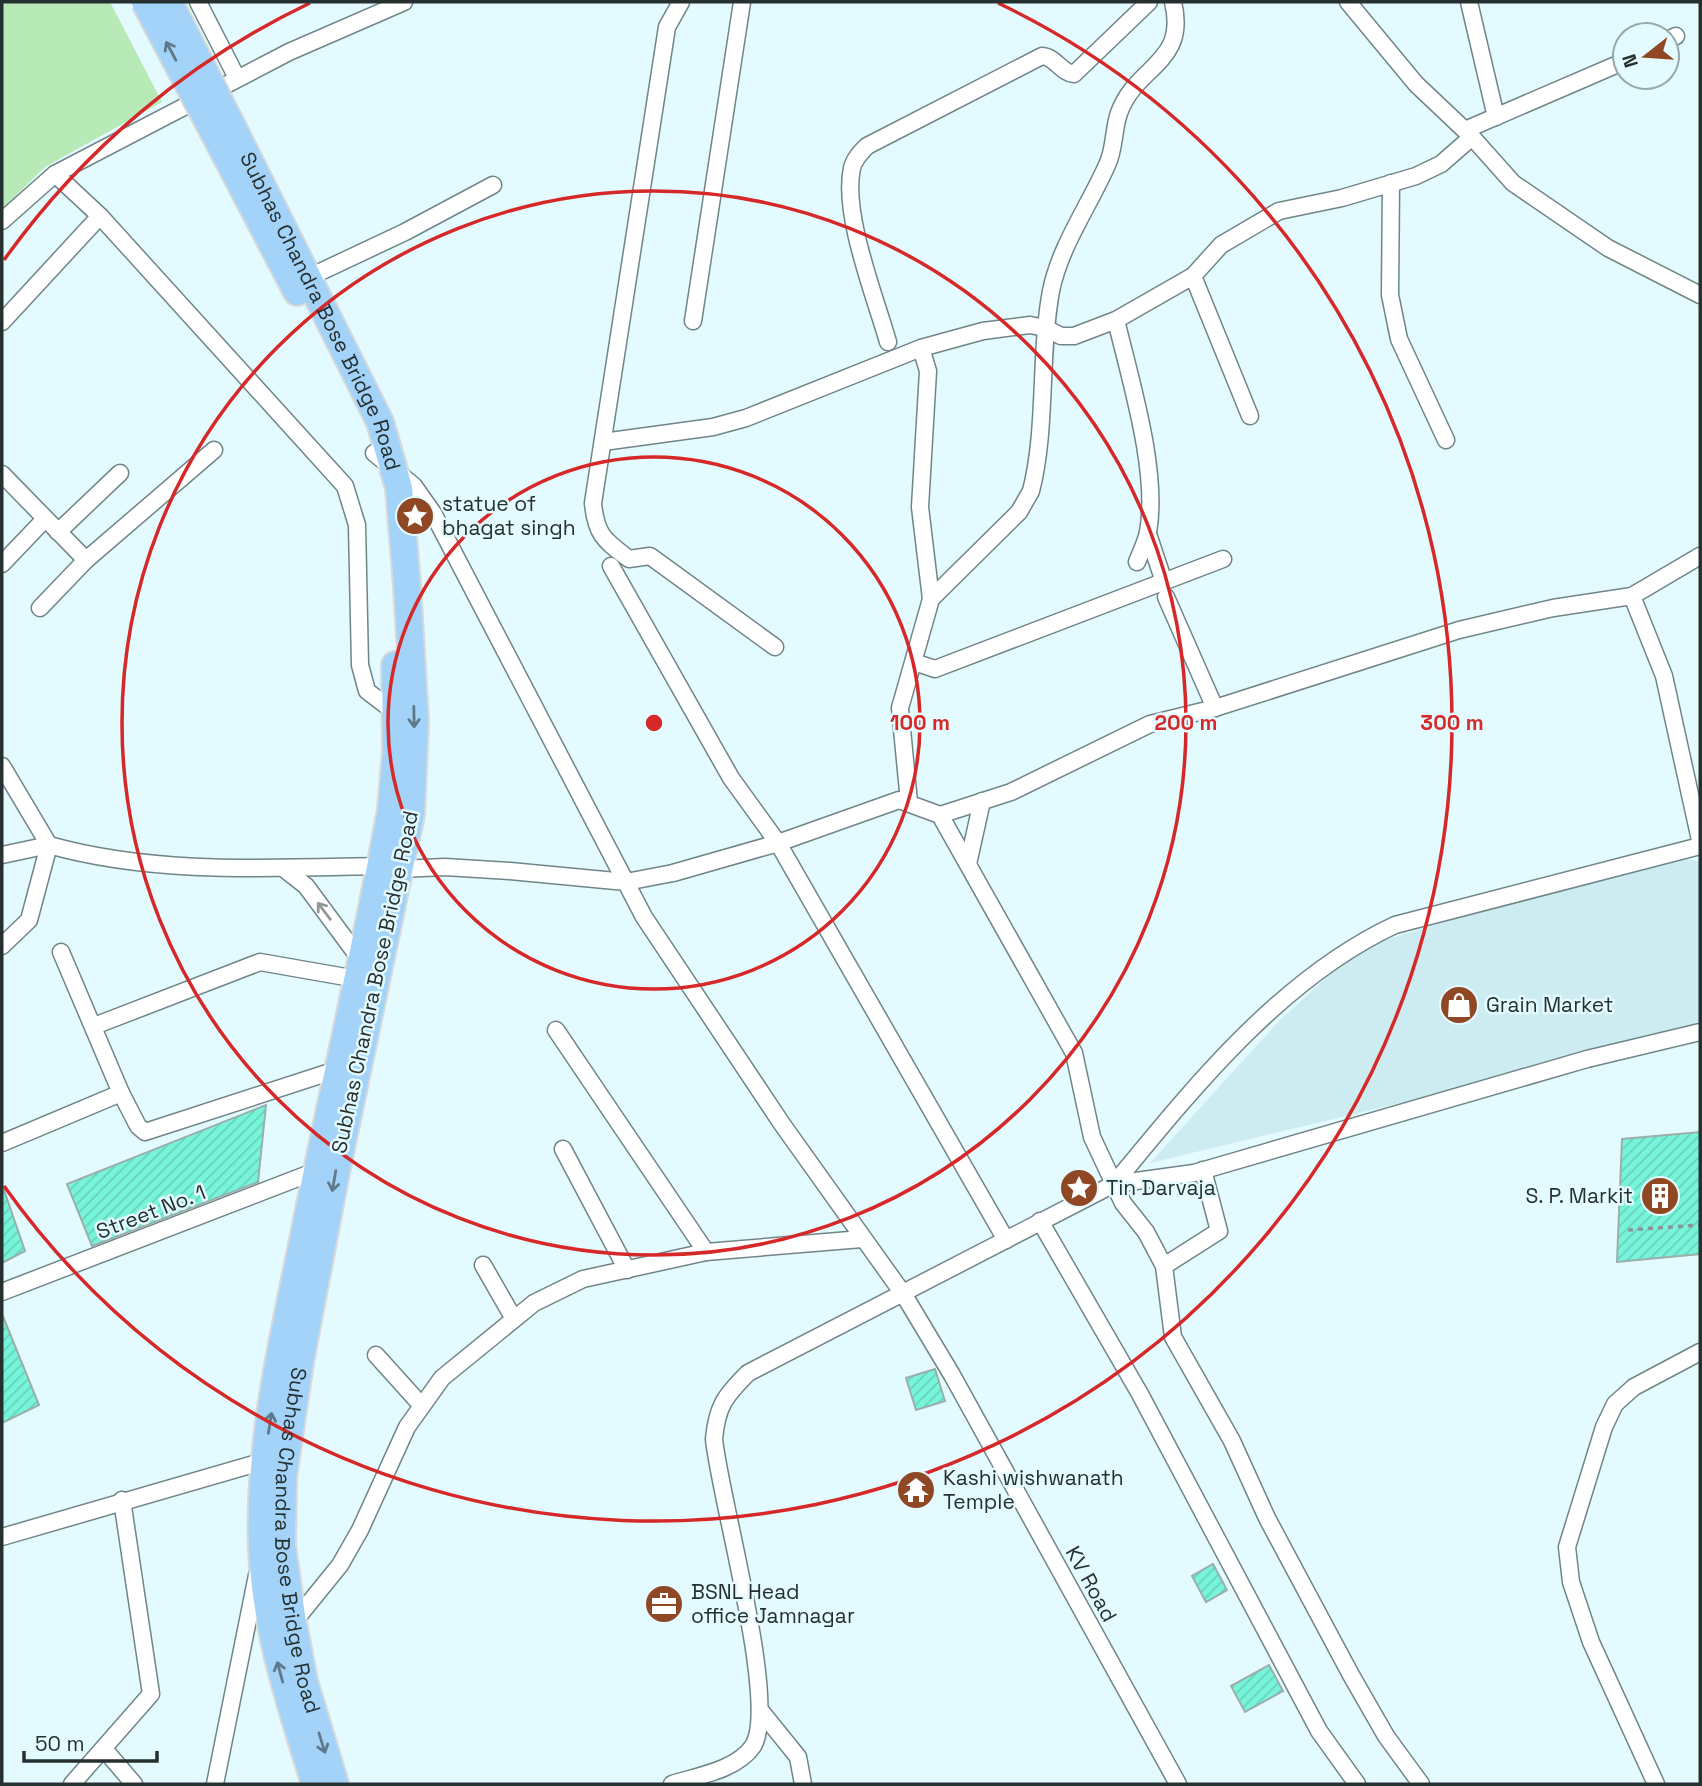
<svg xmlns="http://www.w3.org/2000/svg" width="1702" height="1786" viewBox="0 0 1702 1786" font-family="'Space Grotesk',sans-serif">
<defs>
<pattern id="building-hatch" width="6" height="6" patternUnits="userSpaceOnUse" patternTransform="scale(1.75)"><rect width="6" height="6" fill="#77f5db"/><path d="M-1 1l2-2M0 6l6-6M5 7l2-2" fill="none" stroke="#67d2bc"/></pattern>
</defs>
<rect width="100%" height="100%" fill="#e3fafe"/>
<polygon fill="#cdecf2" points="1684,859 1699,861 1700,867 1700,1031 1150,1163 1280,1020 1359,948 1602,875"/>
<polygon fill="#b7eab6" points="2,2 110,2 162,102 45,167 2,209"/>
<g fill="url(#building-hatch)" stroke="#9bafaa" stroke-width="2">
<polygon points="266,1105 258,1182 92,1246 67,1184"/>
<polygon points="1700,1132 1700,1254 1617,1262 1622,1139"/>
<polygon points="4,1190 25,1251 2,1263 2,1191"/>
<polygon points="2,1314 39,1405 2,1423"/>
<polygon points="935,1369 945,1401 916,1410 906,1378"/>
<polygon points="1213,1564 1227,1590 1206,1602 1192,1576"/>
<polygon points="1269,1665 1283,1691 1245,1712 1231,1686"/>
</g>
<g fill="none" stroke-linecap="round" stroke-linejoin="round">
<defs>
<g id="street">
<polyline points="198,2 237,78"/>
<path d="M681,2L667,27L593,503C596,535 604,540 629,559L650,556L775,647"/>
<polyline points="1348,2 1416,84 1472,137 1513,183 1608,248 1700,295"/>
<polyline points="1469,2 1496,117"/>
<polyline points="1667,40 1676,36"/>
<polyline points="1465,130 1625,61"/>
<polyline points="55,174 100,216 345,486 357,525 360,665 367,691 396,713"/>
<polyline points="1391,183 1390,295 1399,339 1446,440"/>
<polyline points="2,221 55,174 289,52 404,2"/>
<polyline points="1193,276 1250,416"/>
<polyline points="301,281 405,232 493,185"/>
<path d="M1116,320C1130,379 1159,472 1148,532C1146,542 1141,552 1137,562"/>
<polyline points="693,321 742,2"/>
<polyline points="2,322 100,216"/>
<path d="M888,342C875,296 842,214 852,168C854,159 861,152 867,146L1042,56C1056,57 1061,73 1074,74L1149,2"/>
<polyline points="921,348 928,371 920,507 931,599"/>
<polyline points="603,442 713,427 746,418 921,348 983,331 1030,325 1045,328 1061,336 1074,336 1116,320 1193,276 1221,245 1279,211 1342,198 1416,176 1441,164 1472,137"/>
<polyline points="374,453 414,486 433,513 644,917 782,1124 904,1295 952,1375 1178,1784"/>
<polyline points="2,474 86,560"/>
<polyline points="58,532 120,473"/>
<polyline points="1148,534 1164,582"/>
<polyline points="2,564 45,519"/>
<polyline points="611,566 731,778 778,843 1006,1240"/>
<polyline points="1632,596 1664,676 1700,840"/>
<polyline points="1166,597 1215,708"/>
<polyline points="40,608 86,560 214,450"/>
<polyline points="914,662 935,669 1223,559"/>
<path d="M2,766L49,845C155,875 271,868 381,866L400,869L445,867L510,871L626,882L673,873L778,843L899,800L940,815L1074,1053L1092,1137L1123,1203L1146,1232L1164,1266L1173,1337L1232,1441L1267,1518L1351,1675L1386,1736L1421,1784"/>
<path d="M909,802L900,708L931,599L1019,512L1031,491C1047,429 1039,356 1051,291C1060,246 1089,206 1107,165C1115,149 1113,130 1119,113C1136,65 1188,64 1173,2"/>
<polyline points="940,815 1011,792 1150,724 1215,708 1459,630 1553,608 1632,596 1700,556"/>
<polyline points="2,855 49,845 29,920 2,946"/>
<polyline points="968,864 982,801"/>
<polyline points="283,868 306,886 360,959"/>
<polyline points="61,952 121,1093"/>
<polyline points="94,1026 260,962 357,979"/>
<polyline points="556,1030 706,1252"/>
<polyline points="2,1143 121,1093 138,1126 145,1132 336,1070"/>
<polyline points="563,1149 627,1270"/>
<path d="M1114,1184C1192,1089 1281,978 1395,925L1700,846"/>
<polyline points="1040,1221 1140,1394 1319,1731 1357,1784"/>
<polyline points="483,1265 514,1319"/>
<polyline points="1164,1266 1219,1231 1203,1170"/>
<polyline points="2,1292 316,1171"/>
<polyline points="376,1355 422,1406"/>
<polyline points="2,1537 264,1461"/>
<polyline points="293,1623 340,1565 360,1530 407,1427 442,1378 534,1303 583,1279 706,1252 862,1239"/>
<polyline points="760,1710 798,1757 803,1784"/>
<polyline points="104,1749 134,1784"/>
<polyline points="72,1784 151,1694 122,1500"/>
<polyline points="215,1784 257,1575"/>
<path d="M672,1784C697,1776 737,1770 753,1746C779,1704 720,1500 714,1439C717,1406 725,1396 748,1373L1114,1184L1194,1173L1587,1059L1700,1032"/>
<polyline points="1656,1784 1591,1642 1571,1582 1567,1547 1604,1427 1615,1404 1634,1387 1700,1352"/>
</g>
<g id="primary">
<path id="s1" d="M231,124L380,422L399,488L407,585L415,721L411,814L337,1167L300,1362L283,1477L282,1546L293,1623L304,1681L335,1784"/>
<polyline points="214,133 297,292"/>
<path d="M315,1784C291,1706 265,1631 262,1548C258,1448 281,1348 301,1250C330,1103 364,957 391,810L396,752L395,665"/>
</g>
</defs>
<use href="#street" stroke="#718589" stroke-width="19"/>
<use href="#primary" stroke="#d8dada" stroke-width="30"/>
<polyline stroke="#869699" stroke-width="3.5" stroke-dasharray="5 5" stroke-linecap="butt" points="1628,1230 1700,1225"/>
<use href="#street" stroke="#fff" stroke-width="16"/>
<use href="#primary" stroke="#a3d3f8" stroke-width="26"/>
<defs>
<g id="primary-bridge">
<polyline points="145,2 214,133"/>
<polyline points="169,2 231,124"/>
</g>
</defs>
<use href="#primary-bridge" stroke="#d8dada" stroke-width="30" stroke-linecap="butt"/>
<use href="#primary-bridge" stroke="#a3d3f8" stroke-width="26"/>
</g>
<defs><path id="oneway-shaft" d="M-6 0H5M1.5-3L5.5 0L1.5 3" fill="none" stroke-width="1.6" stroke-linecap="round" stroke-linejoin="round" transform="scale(1.75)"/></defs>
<g stroke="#5f798b">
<use href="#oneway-shaft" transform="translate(171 51) rotate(-118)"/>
<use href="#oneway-shaft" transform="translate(414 717) rotate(89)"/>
<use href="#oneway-shaft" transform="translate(334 1181) rotate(100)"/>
<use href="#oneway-shaft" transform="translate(270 1423) rotate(-81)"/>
<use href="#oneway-shaft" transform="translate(280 1672) rotate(-105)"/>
<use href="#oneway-shaft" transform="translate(322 1743) rotate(73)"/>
</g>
<use stroke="#939898" href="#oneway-shaft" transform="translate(324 911) rotate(-127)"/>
<g fill="none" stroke="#d62828" stroke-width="3.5">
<circle cx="654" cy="723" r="266"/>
<circle cx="654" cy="723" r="532"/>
<path d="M4 260A798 798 0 0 1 310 3M998 3A798 798 0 1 1 4 1186"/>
</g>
<defs>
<symbol id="sight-disc" viewBox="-11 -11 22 22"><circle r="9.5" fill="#8f4724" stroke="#e3fafe"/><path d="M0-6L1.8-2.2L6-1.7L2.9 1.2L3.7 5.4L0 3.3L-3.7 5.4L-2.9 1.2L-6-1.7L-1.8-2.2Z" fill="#fff"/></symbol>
<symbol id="shop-disc" viewBox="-11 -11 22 22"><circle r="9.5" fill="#8f4724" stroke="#e3fafe"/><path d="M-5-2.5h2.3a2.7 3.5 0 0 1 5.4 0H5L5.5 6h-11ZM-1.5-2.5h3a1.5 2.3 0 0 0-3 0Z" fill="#fff"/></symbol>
<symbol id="building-disc" viewBox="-11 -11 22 22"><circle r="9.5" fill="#8f4724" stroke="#e3fafe"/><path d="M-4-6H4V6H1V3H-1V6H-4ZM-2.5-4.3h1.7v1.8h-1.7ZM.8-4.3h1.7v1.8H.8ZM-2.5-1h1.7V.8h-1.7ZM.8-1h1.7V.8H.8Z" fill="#fff"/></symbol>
<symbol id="temple-disc" viewBox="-11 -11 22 22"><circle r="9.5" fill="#8f4724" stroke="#e3fafe"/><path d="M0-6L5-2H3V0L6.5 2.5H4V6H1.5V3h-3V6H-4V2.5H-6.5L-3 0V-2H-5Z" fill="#fff"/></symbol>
<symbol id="office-disc" viewBox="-11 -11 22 22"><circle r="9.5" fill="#8f4724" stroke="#e3fafe"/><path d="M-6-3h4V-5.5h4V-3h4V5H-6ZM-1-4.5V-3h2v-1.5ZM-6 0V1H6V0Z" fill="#fff"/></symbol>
</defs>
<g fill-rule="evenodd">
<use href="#sight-disc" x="393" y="494" width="44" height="44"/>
<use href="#shop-disc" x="1437" y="983" width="44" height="44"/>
<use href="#sight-disc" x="1057" y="1166" width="44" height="44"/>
<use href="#building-disc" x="1638" y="1174" width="44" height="44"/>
<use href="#temple-disc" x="894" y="1468" width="44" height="44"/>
<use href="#office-disc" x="642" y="1582" width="44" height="44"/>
</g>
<g text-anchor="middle" stroke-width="5" stroke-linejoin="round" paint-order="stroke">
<g font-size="21" fill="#273031" stroke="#e3fafe">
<text dy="7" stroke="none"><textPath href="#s1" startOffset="208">Subhas Chandra Bose Bridge Road</textPath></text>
<text transform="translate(375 982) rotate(-78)" y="7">Subhas Chandra Bose Bridge Road</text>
<text transform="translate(151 1212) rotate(-21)" y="7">Street No. 1</text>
<text dy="7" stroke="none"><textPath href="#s1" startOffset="1468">Subhas Chandra Bose Bridge Road</textPath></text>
<text transform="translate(1091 1584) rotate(61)" y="7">KV Road</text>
</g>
<g font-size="21" fill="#273031" stroke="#e3fafe" text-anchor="start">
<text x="442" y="511">statue of<tspan x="442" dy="24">bhagat singh</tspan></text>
<text x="1486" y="1012">Grain Market</text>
<text x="1106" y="1195">Tin Darvaja</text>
<text x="1633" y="1203" text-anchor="end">S. P. Markit</text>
<text x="943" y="1485">Kashi wishwanath<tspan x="943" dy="24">Temple</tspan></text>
<text x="691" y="1599">BSNL Head<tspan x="691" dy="24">office Jamnagar</tspan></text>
</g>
</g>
<circle cx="654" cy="723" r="10" fill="#d62828" stroke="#e3fafe" stroke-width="3.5"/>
<g font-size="21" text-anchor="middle" font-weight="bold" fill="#d62828" stroke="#e3fafe" stroke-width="5" stroke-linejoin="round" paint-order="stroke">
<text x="920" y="730">100 m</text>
<text x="1186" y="730">200 m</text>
<text x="1452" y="730">300 m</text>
</g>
<rect width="1702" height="1786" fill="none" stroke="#273031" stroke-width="7"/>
<g transform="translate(1646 56) rotate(253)"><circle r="33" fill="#e3fafe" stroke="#98a9ac" stroke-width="2"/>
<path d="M0-5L12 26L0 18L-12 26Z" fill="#8f4724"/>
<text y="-10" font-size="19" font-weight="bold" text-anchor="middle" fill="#273031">N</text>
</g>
<path d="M24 1751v10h133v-10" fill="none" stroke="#273031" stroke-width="3.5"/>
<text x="35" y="1751" font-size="21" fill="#273031" stroke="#e3fafe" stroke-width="5" paint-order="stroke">50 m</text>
</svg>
